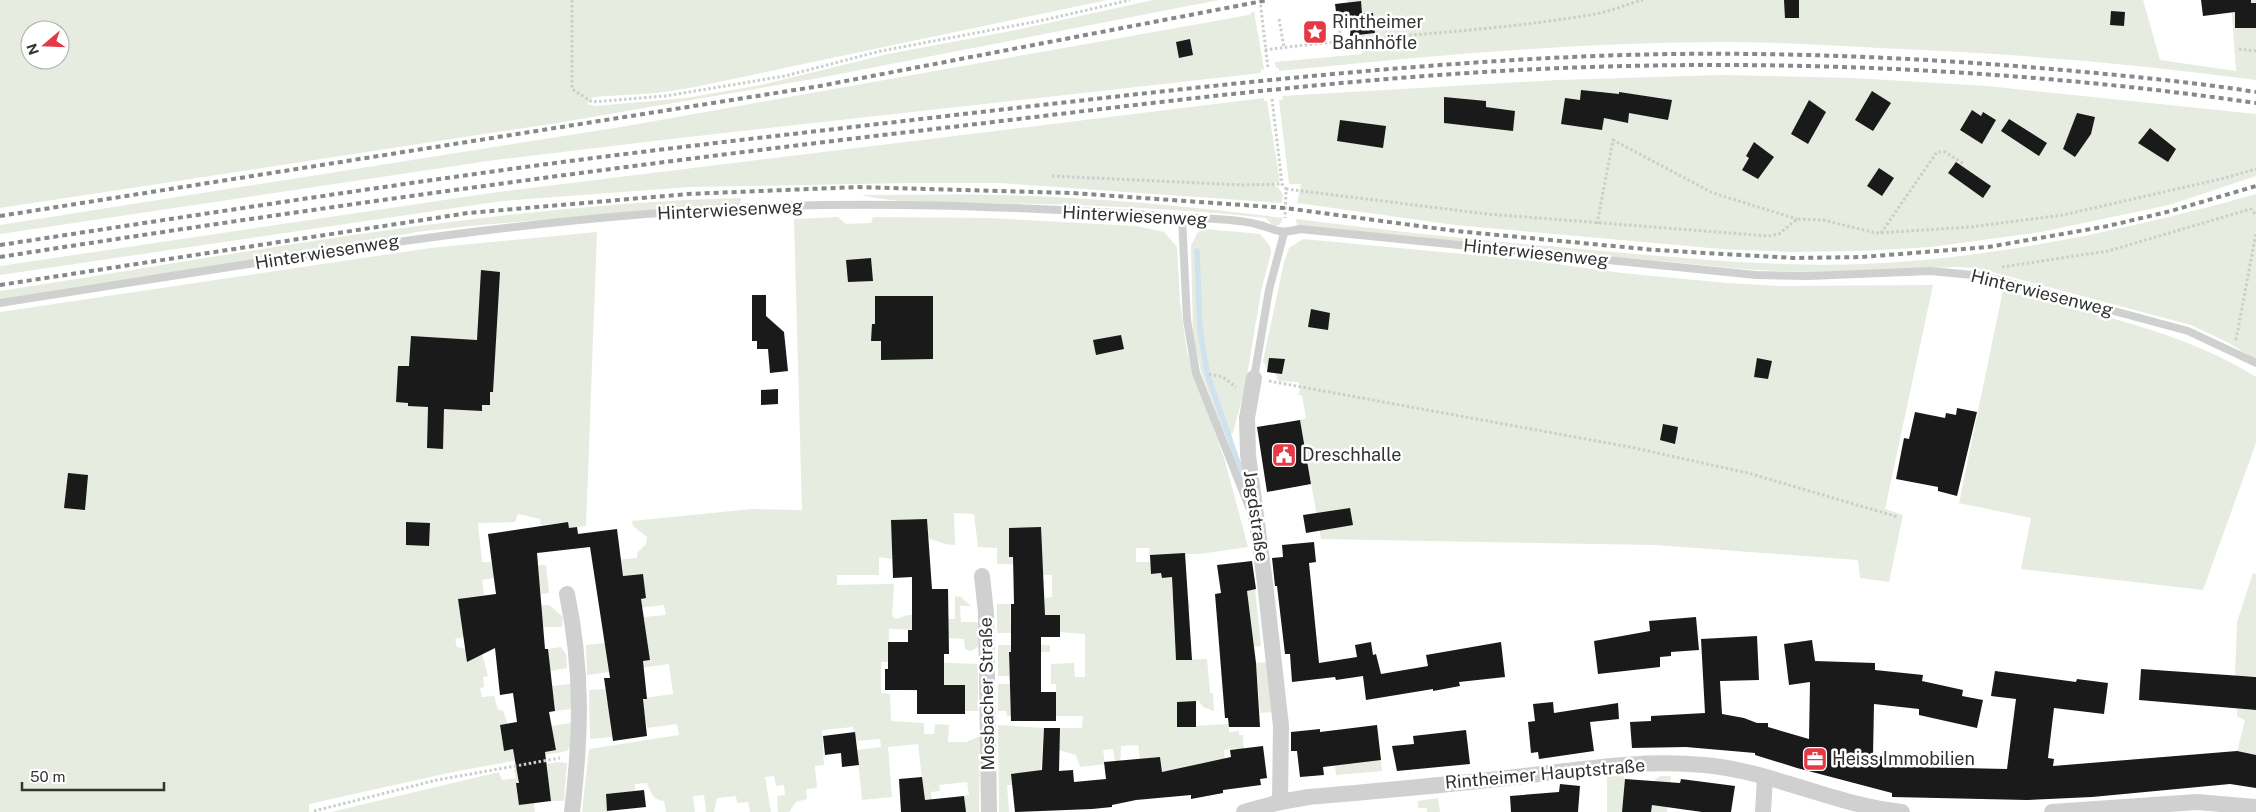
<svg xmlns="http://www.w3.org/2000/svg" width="2256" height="812" viewBox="0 0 2256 812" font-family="'Public Sans',sans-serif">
<rect width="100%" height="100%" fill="#fff"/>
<g fill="#e6ecdf" fill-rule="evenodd">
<path d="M0,0H1107L690,88L657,93L593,97L587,104L596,106L686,98L761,85L888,54L1016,30L1153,0H1219L819,78L563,122L0,208ZM30,30H60V60H30Z"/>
<path d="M1347,0H2143L2160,60L2236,71L2231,0H2256V80C2130,63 2005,53 1879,48C1828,45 1777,42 1726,42C1577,42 1428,56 1279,71V68H1276L1275,62L1362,54L1361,35L1375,33L1373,13H1362L1361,1L1348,2Z"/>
<polygon points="1254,11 1264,69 1261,70 1261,73 671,139 495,160 0,234 0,225 621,127 1249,15"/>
<polygon points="1721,75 1853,78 1987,86 2256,114 2256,176 2169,205 2041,232 1931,247 1862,251 1791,252 1721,249 1455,225 1297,203 1301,184 1289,184 1279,100 1283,100 1282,96 1558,80"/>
<polygon points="1264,98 1264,101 1267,101 1280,182 1275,183 1276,187 1278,187 1283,195 1282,203 1000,183 909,183 689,187 502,201 0,275 0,266 498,192"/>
<path d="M2256,194V360L2229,343L2191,325L1977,268L1956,267L1810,272L1755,270L1435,240L1297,225L1296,219C1406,233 1515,244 1625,253C1705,260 1784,267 1864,264C1997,258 2128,230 2256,194Z"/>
<path d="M861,195C907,195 953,194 998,195C1093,197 1188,206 1283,218L1280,224L1274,227L1266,218C1174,208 1082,205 990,203C946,201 904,205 861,195Z"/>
<path d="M741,198V205L686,207L470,226L417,232L364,243L0,300V291C245,253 493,205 741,198Z"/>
<path d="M838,217L846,224L871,223L873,217L988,218L1136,226L1164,232L1177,247L1180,302L1187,352L1225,461L1248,547L1199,554H1164L1158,559H1150L1149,548H1136V562H1150L1151,574L1161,573L1162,578L1172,577L1173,598L1188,597L1190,608L1173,609L1176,660L1207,659L1210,693H1213L1214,711L1203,707L1199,701L1177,702V727L1229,724V732L1239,731V735H1243L1244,753L1237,754L1236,748L1224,750L1225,761C1203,760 1183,768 1163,777L1160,757L1140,759L1138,745L1121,746L1120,768H1116L1113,749L1103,750L1105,764L1080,767L1076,755L1059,750L1060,728H1082L1083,716H1056V684H1051V664L1074,663L1075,677H1085V634L1060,632V615H1042V604L1045,603V598L1052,597V575H1037V565L997,564V548L978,547L974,514L954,513L955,545L945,544L928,538L927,519L892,520V559L879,557V575H837V585L894,584L892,616L896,619L908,615L948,616L949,619H955V596L961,597L971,606H960L961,622H979L980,646L971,651L965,649L964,639L949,638L948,630L889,629L888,662H881V693L890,694L891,721L924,723V734H934L935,724L949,725L948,742H966L980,736L979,812H966L964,796L969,795L967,782L939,785L940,791L931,792L933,812H926L918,744L888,747L892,797L862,800L857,750L881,747L880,739L856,741L853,727L822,730L824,765L815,766L817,788L806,789L807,799L796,802L789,812H778L777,796L785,795L784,785L776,786L774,776L765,777L771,812H750L748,802L737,803L736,796L717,798L714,812H706L704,795L693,796L695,812H666L664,801C653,800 651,793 647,783L635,784V791L606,794L607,812H582L589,749L679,735L677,724L647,728L644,710L609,714L612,737L590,739L589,690L605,689L607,703L673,694L669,664L587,675L586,645L605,643L609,666L650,660L644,617L666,615L664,605L629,609L628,600L646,598L643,574L618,576L616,560L637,558V553L646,544L647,537L633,526L632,521L752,509L802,510L794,219Z"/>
<polygon points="1205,229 1260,234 1270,246 1271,253 1261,291 1245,388 1233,433 1228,436 1223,432 1201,372 1193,335 1191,246 1197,233"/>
<polygon points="597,232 586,526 569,528 568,522 541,525 540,519 518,514 515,522 478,523 482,562 491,562 493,567 546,565 549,593 541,594 538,570 482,580 484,595 458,599 464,637 455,639 457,647 466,649 467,659 482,654 488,676 483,677 484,687 480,688 482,697 494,696 498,710 503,711 508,724 500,726 504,751 513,749 515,758 556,750 551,726 571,723 570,747 567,751 453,772 309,804 309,812 0,812 0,312 430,248"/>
<polygon points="1303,239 1527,260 1622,273 1727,283 1782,286 1933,285 1885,509 1903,515 1889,582 1860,578 1858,560 1656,545 1321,539 1300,420 1306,418 1302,395 1297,395 1300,392 1299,382 1278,381 1275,373 1269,372 1263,361 1284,262 1289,248"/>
<path d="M2003,290C2088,313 2181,330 2256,377V443L2203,590L2021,569L2031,518L1959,503Z"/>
<polygon points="2253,573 2256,574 2256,676 2235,676 2237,622"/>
<polygon points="1255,589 1261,646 1254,647 1247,591"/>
<polygon points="997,604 1010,604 1011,633 997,633"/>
<polygon points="549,605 563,617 562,627 543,627 507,607"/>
<polygon points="998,645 1050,645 1050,652 1009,653 1009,676 998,676"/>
<polygon points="561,647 566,654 567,668 550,671 548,649"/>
<polygon points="926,662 978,664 978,711 965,711 965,685 944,685 944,674 917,691 905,690"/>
<polygon points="1267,662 1273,712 1260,713 1256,663"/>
<polygon points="570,684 572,709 555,711 552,686"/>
<polygon points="998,684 1010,684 1011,716 1007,716 1006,711 998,711"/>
<polygon points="2237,709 2256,710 2256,755 2237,752 2245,720 2237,716"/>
<polygon points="998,725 1044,728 1041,768 1044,794 1033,772 1011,774 1012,785 1007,785 1009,812 999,812"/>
<polygon points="1332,740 1381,760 1382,771 1336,775"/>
<polygon points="558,762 567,763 564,801 551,801 548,779 519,805 534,803 535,812 331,812 499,772 502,780 516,778 514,769"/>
<polygon points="1622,775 1625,779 1622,812 1607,812 1607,777"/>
<polygon points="1660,776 1671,776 1667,812 1651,812 1654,781"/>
<polygon points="1438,798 1440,812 1427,812 1427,808 1418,808 1418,801"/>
</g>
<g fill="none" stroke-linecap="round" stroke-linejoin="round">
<g stroke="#cfe2ee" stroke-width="5.5">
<polyline points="1197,251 1200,330 1207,372"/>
<polyline points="1208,376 1245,483"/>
</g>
</g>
<g fill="#1a1a1a">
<polygon points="1784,0 1799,0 1799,18 1785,18"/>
<polygon points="2201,0 2251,0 2251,3 2256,3 2256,28 2235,28 2235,12 2203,16"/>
<polygon points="1361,1 1362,13 1373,13 1375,33 1350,36 1351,25 1338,27 1335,4"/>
<polygon points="2111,11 2125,12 2124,26 2110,25"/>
<polygon points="1190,39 1193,55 1179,58 1176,42"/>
<polygon points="1581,90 1619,94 1619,92 1672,100 1668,120 1629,113 1628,123 1604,118 1602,130 1561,124 1565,98 1580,100"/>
<polygon points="1872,91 1891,103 1873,131 1855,120"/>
<polygon points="1444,97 1486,101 1486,107 1515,111 1513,131 1444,123"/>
<polygon points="1809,100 1826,112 1808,144 1791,134"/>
<polygon points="1972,110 1981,116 1983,112 1996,120 1982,144 1960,130"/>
<polygon points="2077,113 2095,117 2091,134 2075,157 2063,149"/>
<polygon points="2009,119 2047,143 2039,156 2001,131"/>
<polygon points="1340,120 1386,126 1383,148 1337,141"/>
<polygon points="2150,128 2176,149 2168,162 2138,143"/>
<polygon points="1754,142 1774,157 1758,179 1742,170 1749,158 1746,156"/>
<polygon points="1956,162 1991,186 1983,198 1948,173"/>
<polygon points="1879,168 1894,178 1882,196 1867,186"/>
<polygon points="871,258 873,281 848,282 846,260"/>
<polygon points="481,270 500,272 493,392 490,392 490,405 482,405 482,411 444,409 443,449 427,448 428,407 408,406 408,403 396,402 398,366 409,366 411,336 477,340"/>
<polygon points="752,295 766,295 766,316 784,332 788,371 770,373 768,349 757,349 757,341 752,341"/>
<polygon points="875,296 933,296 933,359 881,360 881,341 871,341 872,324 875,324"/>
<polygon points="1311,309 1330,313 1328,330 1308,327"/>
<polygon points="1121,335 1124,349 1096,355 1093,340"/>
<polygon points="1269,358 1285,359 1282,374 1267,372"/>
<polygon points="1757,358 1772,361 1768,379 1754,377"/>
<polygon points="778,389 778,404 761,405 761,390"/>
<polygon points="1957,408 1977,412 1957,496 1938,491 1938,487 1896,479 1904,438 1909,439 1915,412 1945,418 1946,413 1956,415"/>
<polygon points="1300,420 1311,484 1267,492 1257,427"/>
<polygon points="1663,424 1678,427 1675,444 1660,440"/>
<polygon points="68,473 88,475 85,510 64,508"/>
<polygon points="1350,508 1353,525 1306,533 1303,515"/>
<polygon points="927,519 932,589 948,589 949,654 944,654 944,685 965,685 965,714 917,714 917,690 885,690 885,669 888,669 888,642 908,642 908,630 912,630 912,577 893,578 891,520"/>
<polygon points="406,522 430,523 429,546 406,545"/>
<polygon points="568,522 569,528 577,527 578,534 617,529 623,576 643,574 646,598 641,599 650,660 643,661 647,699 643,699 647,736 613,741 604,678 610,678 590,547 537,553 545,649 548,649 555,711 549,712 556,750 545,752 551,801 519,805 516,783 519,783 513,749 504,751 500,725 517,722 513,693 500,695 495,648 467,662 458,599 496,594 488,534"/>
<polygon points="1041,527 1045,615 1060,615 1060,637 1041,637 1041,692 1056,692 1056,721 1011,721 1009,652 1011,652 1011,604 1014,604 1013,557 1009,557 1009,528"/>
<polygon points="1314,542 1316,562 1309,563 1319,663 1357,657 1355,645 1371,642 1373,655 1376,654 1381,674 1428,666 1426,655 1501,642 1505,677 1459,682 1460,686 1433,691 1433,689 1366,700 1363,676 1336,680 1335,677 1292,682 1290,654 1285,654 1277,586 1275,586 1272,558 1283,557 1282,545"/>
<polygon points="1185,553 1192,660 1176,660 1172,577 1162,578 1161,573 1151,574 1150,555"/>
<polygon points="1252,561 1256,589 1247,591 1256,663 1260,727 1229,727 1228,718 1225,718 1215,594 1221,593 1217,565"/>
<polygon points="1696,617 1699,650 1671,652 1671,656 1660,657 1660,667 1598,674 1594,641 1650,631 1649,621"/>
<polygon points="1757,636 1759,680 1720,681 1722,714 1744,718 1757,723 1768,723 1768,727 1809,739 1810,682 1789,685 1784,644 1812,640 1815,661 1875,663 1875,670 1923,675 1922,681 1963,690 1962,696 1983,700 1977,728 1919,715 1919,709 1874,704 1873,756 1903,757 1902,764 1915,764 1915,767 2007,769 2016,699 1991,696 1995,671 2076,682 2077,679 2108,683 2104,714 2054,708 2048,758 2054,759 2053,766 2237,751 2256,755 2256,788 2230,784 2092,797 2027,800 1892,797 1892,793 1797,768 1755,755 1755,753 1686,747 1632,748 1630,722 1651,721 1651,716 1705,713 1701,639"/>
<polygon points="2141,669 2256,677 2256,710 2139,700"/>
<polygon points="1196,701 1196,727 1177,727 1177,702"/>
<polygon points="1553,702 1554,713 1618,703 1619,719 1590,722 1594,751 1539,759 1538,752 1531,753 1528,722 1535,721 1533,704"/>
<polygon points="1377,725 1381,760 1323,767 1324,775 1300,777 1297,751 1291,751 1291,732 1320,729 1320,732"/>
<polygon points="1044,728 1060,728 1059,771 1073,770 1074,782 1106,779 1104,762 1160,757 1162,772 1231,757 1230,750 1263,746 1267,778 1260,779 1261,785 1223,790 1223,793 1191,799 1191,795 1136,800 1112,805 1112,807 1092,809 1015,812 1011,774 1042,770"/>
<polygon points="1466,730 1470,764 1397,771 1392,746 1414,744 1413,736"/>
<polygon points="855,732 859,765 842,767 841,753 825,755 823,736"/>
<polygon points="922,777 925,800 964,796 966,812 901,812 899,779"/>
<polygon points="1625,779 1680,783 1681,779 1735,786 1731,812 1702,812 1652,805 1651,812 1622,812"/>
<polygon points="1560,784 1580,786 1578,812 1511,812 1510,796 1559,792"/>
<polygon points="644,790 646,807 607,811 606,794"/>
</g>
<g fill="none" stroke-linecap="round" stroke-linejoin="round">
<g stroke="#cdcdcd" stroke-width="3" stroke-dasharray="2.5 2.5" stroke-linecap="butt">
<polyline points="572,0 572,89 592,102 665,96 785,76 881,51 1044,20 1130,0"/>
<polyline points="1260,0 1268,69"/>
<polyline points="1337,11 1341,40"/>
<polyline points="1279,19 1284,47"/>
<polyline points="2239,49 2256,51"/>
<path d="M1265,50C1375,35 1486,33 1595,14C1611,11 1627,4 1643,0"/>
<polyline points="1272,99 1282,184 1286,189 1285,218"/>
<polyline points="1052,176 1243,185 1282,184"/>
<polyline points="1286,189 1487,214 1768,236 1779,234 1797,219 1823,220 1876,233 1970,227 2063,215 2225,178 2256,169"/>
<polyline points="1597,224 1613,140 1713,193 1797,219"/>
<polyline points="1881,233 1937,152 1945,152 1964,164"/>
<polyline points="2002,267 2108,251 2251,209 2256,215"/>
<polyline points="2236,340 2256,233"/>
<polyline points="1209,374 1223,377 1236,387"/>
<polyline points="1269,381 1635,448 1748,473 1898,517"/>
<polyline points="314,811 437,780 560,758"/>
</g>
<g stroke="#d0d0d0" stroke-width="8">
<polyline points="1182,218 1187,320 1196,373 1249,507"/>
<path d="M0,303C273,261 546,210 823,205C940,203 1060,209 1178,217C1202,219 1233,218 1256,224C1278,229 1275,235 1300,229L1756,275L1809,276L1930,271L1984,276L2188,331L2256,363"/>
<polyline points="1254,378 1269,290 1284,233"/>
</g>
<g stroke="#d0d0d0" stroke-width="16">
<polyline points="1254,378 1247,418 1248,455 1265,583 1281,726 1280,802"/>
<polyline points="982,576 986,613 989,812"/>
<path d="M567,594C583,671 581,735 572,812"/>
<path d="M1244,812L1280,802L1309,797C1377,791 1447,785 1515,777C1578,770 1640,759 1704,765C1772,771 1834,805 1902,812"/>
<polyline points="1763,812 1765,777"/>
<polyline points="2052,812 2197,802 2256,807"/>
</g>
<g stroke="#888" stroke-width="4" stroke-dasharray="5 4" stroke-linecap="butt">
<polyline points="0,216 820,86 1268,0"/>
<path d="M0,245C165,220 331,194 496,171C654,149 813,132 972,113C1164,91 1357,68 1551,58C1721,49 1893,55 2063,70C2128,76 2192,82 2256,92"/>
<path d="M0,257C319,207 639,163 960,126C1160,102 1361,76 1562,68C1793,59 2027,70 2256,103"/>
<polyline points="0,285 468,213 688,194 858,187 1072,193 1285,208 1456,231 1655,250 1793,258 1862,257 1988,247 2108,226 2171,211 2256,186"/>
</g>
</g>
<defs>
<symbol id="sight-square" viewBox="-11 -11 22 22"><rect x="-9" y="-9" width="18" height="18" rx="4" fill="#e63946" stroke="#fff"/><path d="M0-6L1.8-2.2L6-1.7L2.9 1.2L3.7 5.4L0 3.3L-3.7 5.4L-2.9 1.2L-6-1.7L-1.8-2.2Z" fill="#fff"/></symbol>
<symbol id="civic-square" viewBox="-11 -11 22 22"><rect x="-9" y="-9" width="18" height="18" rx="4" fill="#e63946" stroke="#fff"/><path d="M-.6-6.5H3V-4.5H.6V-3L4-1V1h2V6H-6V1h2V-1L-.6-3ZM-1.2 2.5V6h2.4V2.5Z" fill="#fff"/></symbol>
<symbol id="office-square" viewBox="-11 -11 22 22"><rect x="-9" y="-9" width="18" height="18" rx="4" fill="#e63946" stroke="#fff"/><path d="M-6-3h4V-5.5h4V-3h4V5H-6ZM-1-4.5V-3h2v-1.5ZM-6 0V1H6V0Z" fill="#fff"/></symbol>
</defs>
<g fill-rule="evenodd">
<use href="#sight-square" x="1301" y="18" width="28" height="28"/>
<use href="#civic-square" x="1270" y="441" width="28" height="28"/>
<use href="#office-square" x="1801" y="745" width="28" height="28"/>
</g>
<g text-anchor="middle" stroke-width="5" stroke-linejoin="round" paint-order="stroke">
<g font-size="18" fill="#333" stroke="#fff" text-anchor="start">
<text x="1332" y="28">Rintheimer<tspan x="1332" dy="21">Bahnhöfle</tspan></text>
<text x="1302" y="461">Dreschhalle</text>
<text x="1832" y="765">Heiss Immobilien</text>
</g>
<g font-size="18" fill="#333" stroke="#fff">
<text transform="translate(730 210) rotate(-3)" y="6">Hinterwiesenweg</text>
<text transform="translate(1135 216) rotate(3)" y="6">Hinterwiesenweg</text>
<text transform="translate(327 252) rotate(-9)" y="6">Hinterwiesenweg</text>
<text transform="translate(1536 253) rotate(6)" y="6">Hinterwiesenweg</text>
<text transform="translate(2042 293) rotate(14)" y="6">Hinterwiesenweg</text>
<text transform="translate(1256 516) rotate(82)" y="6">Jagdstraße</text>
<text transform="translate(987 694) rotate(-91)" y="6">Mosbacher Straße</text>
<text transform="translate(1545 774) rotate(-5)" y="6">Rintheimer Hauptstraße</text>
</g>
</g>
<g transform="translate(45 45) rotate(251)"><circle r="24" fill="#ffffff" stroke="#adadad"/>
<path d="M0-4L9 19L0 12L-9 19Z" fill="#e63946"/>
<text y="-8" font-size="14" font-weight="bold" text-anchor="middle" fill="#333333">N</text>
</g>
<path d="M22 782v8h142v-8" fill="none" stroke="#333333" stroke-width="2.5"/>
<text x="30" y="782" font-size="15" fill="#333333" stroke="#ffffff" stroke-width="4" paint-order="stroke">50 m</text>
</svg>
